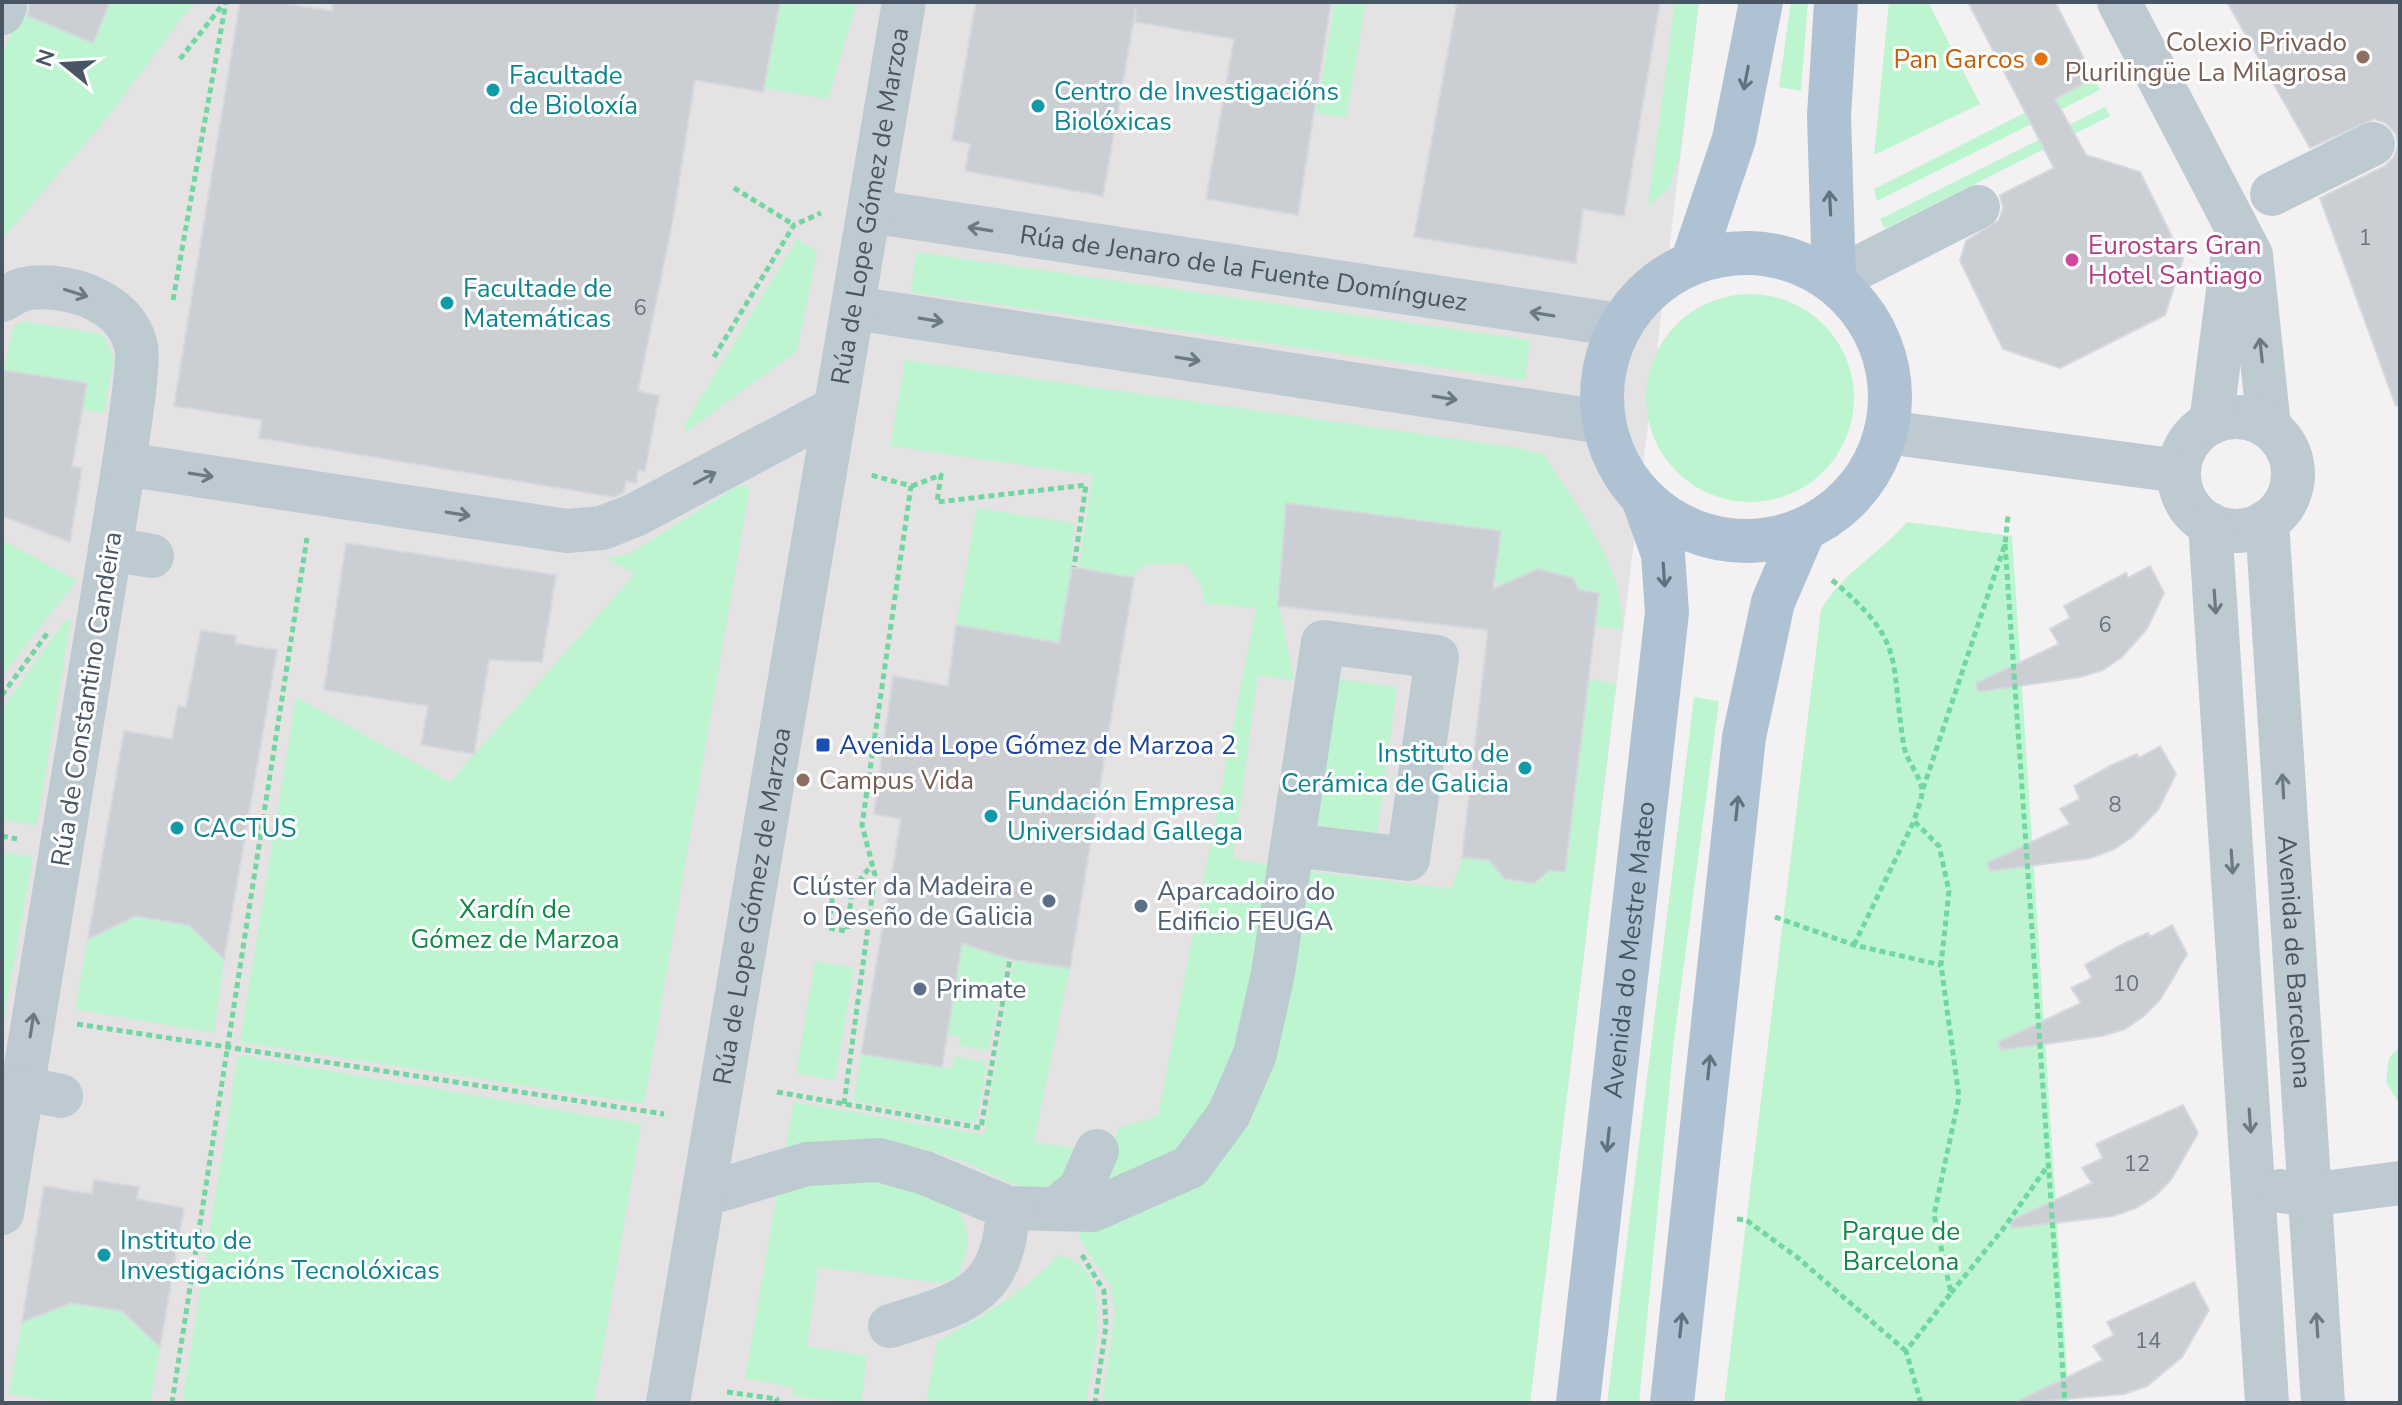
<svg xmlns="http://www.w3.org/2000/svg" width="2402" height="1405" viewBox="0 0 2402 1405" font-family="'Nunito Sans',sans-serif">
<rect width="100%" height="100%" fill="#f4f1f2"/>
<polygon fill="#e5e2e4" points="2,2 1699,2 1530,1403 2,1403"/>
<g fill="#bdf5d1">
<polygon points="110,2 194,2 108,117 2,239 2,55 19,12 93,42"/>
<polygon points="780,2 857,2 828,99 764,88"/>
<polygon points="1335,2 1366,2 1346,118 1316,113"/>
<polygon points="1675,2 1699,2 1680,154 1669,189 1648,206"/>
<polygon points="1791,2 1808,2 1801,91 1779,87"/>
<polygon points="1889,2 1928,2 1980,104 1874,155"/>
<polygon points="2094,78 2100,90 1877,201 1874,189"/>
<polygon points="2105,107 2110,116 1885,229 1880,219"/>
<polygon points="797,239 817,252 797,351 686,432 686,422"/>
<polygon points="916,252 1530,340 1525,380 911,292"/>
<circle cx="1750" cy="398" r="104"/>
<polygon points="24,321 103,334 114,357 104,413 82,409 86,383 4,370 14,325"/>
<path d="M905,360L1513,447L1544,455C1576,505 1626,567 1622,630L1595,626L1599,593L1574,590L1573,578L1538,569L1526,574L1525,586L1494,583L1489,630L1279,606L1294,680L1258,675L1233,858L1271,865C1257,966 1253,1083 1172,1155C1152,1173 1120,1185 1097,1198L1119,1128L1158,1116L1256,608L1204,603L1201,584L1185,563L1146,565L1135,572L1134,578L1079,568L1093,475L890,446Z"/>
<polygon points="737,486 750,486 644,1104 240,1042 296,697 450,782 635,574 606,558 631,553"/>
<polygon points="977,508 1073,523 1072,567 1057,653 1031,638 956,625"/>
<path d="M1907,522L2012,536L2069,1403H1724L1821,610C1841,573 1880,554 1907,522Z"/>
<polygon points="2,540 77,580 2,676"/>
<polygon points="71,619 37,825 2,820 2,709 64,622"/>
<polygon points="1338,679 1397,687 1377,834 1318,825"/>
<polygon points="1589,679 1616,684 1530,1403 1102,1403 1115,1313 1111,1287 1078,1236 1081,1223 1200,1179 1305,871 1452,889 1462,857 1502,862 1508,879 1534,882 1542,869 1565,872"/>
<polygon points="1694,697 1719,701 1674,1040 1639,1403 1607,1403"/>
<polygon points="2,852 33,857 2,1030"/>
<polygon points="135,916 189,925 224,959 214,1033 75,1009 88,939"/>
<polygon points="965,922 1007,958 988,1051 959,1045 961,1037 947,1035"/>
<path d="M1014,959L1070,968L1034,1141L1076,1149C1070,1169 1059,1187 1036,1190C1022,1191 982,1169 967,1163C905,1139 849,1132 785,1148L794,1102L984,1135Z"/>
<polygon points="815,961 854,968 835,1080 796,1073"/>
<polygon points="2400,1046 2400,1105 2386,1082 2389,1058"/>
<polygon points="861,1054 952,1068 955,1056 987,1062 976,1123 853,1101"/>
<polygon points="238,1055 641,1124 594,1403 182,1403"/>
<path d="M852,1174C914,1189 996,1190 957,1277L940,1283L818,1267L807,1346L867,1356L861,1403L792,1396L794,1388L745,1378L777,1193Z"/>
<path d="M1059,1255C1120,1269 1093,1360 1086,1403H926L937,1342C981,1316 1024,1293 1059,1255Z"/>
<polygon points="71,1303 122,1311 160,1347 150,1403 69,1403 9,1394 22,1322"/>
</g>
<g fill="#cbcfd4" stroke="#d5d8de" stroke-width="2">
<polygon points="30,2 110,2 93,43 28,16"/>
<polygon points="240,2 277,2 332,11 333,2 780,2 763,92 695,80 673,219 638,391 659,396 645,471 638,470 636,483 626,481 623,493 613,497 259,438 262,420 174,406"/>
<polygon points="976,2 1331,2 1298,215 1206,199 1234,39 1135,22 1136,7 1103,196 965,171 970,144 952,140"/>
<polygon points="1457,2 1660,2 1624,216 1583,209 1576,263 1414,237"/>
<polygon points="1968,2 2055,2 2094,78 2055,99 2086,155 2140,172 2183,259 2165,315 2060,368 2003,349 1960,261 1966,241 1999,220 2003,208 2000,195 2054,168"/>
<polygon points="2227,2 2400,2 2400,405 2396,406 2320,198 2385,166 2394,157 2398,145 2396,134 2386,123 2374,119 2310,148"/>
<polygon points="2,370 87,383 72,467 82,468 70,542 2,516"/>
<polygon points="1286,503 1501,531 1493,589 1538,569 1573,578 1579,590 1599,593 1565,872 1550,870 1534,883 1512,880 1505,879 1489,860 1462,857 1488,630 1278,606"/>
<polygon points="346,543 556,575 542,662 489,660 474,754 421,745 428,706 324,690"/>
<polygon points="2150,566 2164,593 2147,629 2122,657 2103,670 2080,677 1978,692 1976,683 2059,644 2050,629 2070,618 2064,606 2126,573 2128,578"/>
<polygon points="1072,567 1134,578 1070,968 1010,959 962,943 942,1067 861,1054 901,819 874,814 893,676 948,686 956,625 1059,643"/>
<polygon points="201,630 236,636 235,643 277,650 224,959 189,925 135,916 88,939 124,731 172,739 178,706 186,707"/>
<polygon points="2160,746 2176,774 2158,810 2132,837 2114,849 2091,858 1990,871 1987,863 2070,824 2060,809 2080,799 2074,786 2112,765 2137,754 2139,758"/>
<polygon points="2172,925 2187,954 2160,1000 2144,1016 2125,1029 2102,1036 2001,1050 1998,1042 2081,1003 2071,988 2092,978 2085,965 2123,944 2148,933 2150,937"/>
<polygon points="2183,1105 2198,1133 2171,1180 2155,1196 2136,1208 2113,1216 2012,1228 2010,1221 2092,1183 2082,1168 2103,1158 2096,1144"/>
<polygon points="94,1180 139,1187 136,1199 184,1208 160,1347 122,1311 71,1303 22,1322 44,1186 92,1194"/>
<polygon points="2194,1282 2209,1310 2182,1357 2147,1386 2124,1394 2021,1403 2020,1400 2103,1360 2093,1346 2114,1335 2107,1322"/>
</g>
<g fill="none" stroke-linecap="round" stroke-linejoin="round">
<g stroke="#70d7a1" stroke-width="5" stroke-dasharray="6 4" stroke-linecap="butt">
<polyline points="180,59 224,3"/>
<polyline points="734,188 794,225"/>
<polyline points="173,300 226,2"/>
<polyline points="714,357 794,225 821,213"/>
<polyline points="912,486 941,475 937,502 1086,485 1074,567"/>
<polyline points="2005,544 2065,1403"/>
<path d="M1832,580C1908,644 1889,657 1904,746C1906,761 1922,777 1922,792C1922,800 1916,813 1914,821L1939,846L1949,891L1941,965L1959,1097L1934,1215L1951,1293L1906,1351L1921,1403"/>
<polyline points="2,695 49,631"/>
<polyline points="1923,789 2005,544 2008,516"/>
<polyline points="2,836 17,839"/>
<polyline points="810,878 834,883 829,928 847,931 852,891 872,864"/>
<polyline points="1775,917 1854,945 1941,965"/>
<polyline points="1854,945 1914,821"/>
<polyline points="77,1024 664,1114"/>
<polyline points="777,1092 981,1128 1010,959"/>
<polyline points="844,1104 875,875 862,825 911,486 871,475"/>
<polyline points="1737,1219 1746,1220 1798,1258 1906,1351"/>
<polyline points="1082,1255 1104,1291 1106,1326 1095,1403"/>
<polyline points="1951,1293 2003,1229 2049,1164"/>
<polyline points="727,1392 777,1399 776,1403"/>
<polyline points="172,1403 307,538"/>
</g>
<g stroke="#becad2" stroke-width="44">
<polyline points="2119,2 2251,255 2269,427"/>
<polyline points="2,13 5,6"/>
<polyline points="2272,194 2373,144"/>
<path id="s1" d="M870,211L1619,325"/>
<polyline points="1834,280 1978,207"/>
<path d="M2,300C9,297 17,290 24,289C65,281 125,300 136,346C140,363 127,441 124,464L2,1213"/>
<polyline points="854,308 1602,422"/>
<circle cx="2236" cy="474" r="57"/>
<polyline points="2211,423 2233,252"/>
<polyline points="1886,432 2179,471"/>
<polyline points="124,464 567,531 602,528 635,515 834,409"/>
<path id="s2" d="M2267,521L2323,1403"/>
<polyline points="2210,524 2267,1403"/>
<polyline points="110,549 152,556"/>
<polyline points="22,1088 61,1096"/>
<polyline points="2280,1191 2308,1195 2400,1183"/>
<polyline points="703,1195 807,1164 879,1160 925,1173 1008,1208 1093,1210 1190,1167 1229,1114 1255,1054 1273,973 1323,642 1437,657 1408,859 1293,845"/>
<polyline points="1056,1209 1080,1189 1097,1151"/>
<path d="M890,1326C963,1303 1004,1296 1008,1208"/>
<path id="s3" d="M668,1403L904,2"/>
</g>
<g stroke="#afc2d3" stroke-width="44">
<circle cx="1746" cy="397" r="144"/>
<polyline points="1693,260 1734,139 1761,2"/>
<polyline points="1834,280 1829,116 1836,2"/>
<path id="s4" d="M1578,1403L1667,613L1663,554L1644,501"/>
<polyline points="1672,1403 1744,737 1773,602 1804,530"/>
</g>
</g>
<defs><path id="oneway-shaft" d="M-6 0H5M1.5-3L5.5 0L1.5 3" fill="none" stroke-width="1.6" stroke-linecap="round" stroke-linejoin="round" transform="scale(2)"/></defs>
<g stroke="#61717e">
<use href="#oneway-shaft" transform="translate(1746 78) rotate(101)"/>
<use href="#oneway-shaft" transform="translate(1830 203) rotate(-93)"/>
<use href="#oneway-shaft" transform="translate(1664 575) rotate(86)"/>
<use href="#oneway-shaft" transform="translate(1737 808) rotate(-84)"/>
<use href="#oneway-shaft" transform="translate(1709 1067) rotate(-84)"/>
<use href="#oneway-shaft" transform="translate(1608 1140) rotate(96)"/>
<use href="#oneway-shaft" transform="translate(1681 1325) rotate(-84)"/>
</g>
<g stroke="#6b7984">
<use href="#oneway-shaft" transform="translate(980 229) rotate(-171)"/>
<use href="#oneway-shaft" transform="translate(76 293) rotate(17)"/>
<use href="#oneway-shaft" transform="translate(1542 314) rotate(-171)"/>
<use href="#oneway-shaft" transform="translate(931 320) rotate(9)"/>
<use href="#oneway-shaft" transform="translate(2261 350) rotate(-96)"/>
<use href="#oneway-shaft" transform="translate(1188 359) rotate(9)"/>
<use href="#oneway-shaft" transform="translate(1445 398) rotate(9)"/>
<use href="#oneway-shaft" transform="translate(201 475) rotate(9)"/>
<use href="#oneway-shaft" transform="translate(705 478) rotate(-28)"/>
<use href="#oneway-shaft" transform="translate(458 514) rotate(9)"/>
<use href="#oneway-shaft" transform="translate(2215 602) rotate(86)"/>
<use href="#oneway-shaft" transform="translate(2283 786) rotate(-93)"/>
<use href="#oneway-shaft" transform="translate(2232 862) rotate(86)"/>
<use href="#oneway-shaft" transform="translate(32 1025) rotate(-81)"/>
<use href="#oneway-shaft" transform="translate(2250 1121) rotate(86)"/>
<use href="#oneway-shaft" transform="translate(2317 1325) rotate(-94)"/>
</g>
<g fill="#8d6e63" stroke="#fff" stroke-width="3">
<circle cx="2363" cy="57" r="8"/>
<circle cx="803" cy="780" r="8"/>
</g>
<circle fill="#e8710a" stroke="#fff" stroke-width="3" cx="2041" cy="59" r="8"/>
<g fill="#0f9aa8" stroke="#fff" stroke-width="3">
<circle cx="493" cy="90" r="8"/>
<circle cx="1038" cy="106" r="8"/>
<circle cx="447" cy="303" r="8"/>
<circle cx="1525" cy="768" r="8"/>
<circle cx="991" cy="816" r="8"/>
<circle cx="177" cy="828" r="8"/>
<circle cx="104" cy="1255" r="8"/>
</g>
<circle fill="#d1479c" stroke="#fff" stroke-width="3" cx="2072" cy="260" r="8"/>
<rect fill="#1a4fb4" stroke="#fff" stroke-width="3" x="815" y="737" width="16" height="16" rx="4"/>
<g fill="#5c6f8a" stroke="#fff" stroke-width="3">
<circle cx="1049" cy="901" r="8"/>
<circle cx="1141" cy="906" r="8"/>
<circle cx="920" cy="989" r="8"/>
</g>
<g text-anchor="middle" stroke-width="6" stroke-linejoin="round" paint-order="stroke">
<g font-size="22" fill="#68747e">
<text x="2365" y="245">1</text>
<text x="640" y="315">6</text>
<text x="2105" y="632">6</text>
<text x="2115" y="812">8</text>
<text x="2126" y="991">10</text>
<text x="2137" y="1171">12</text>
<text x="2148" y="1348">14</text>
</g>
<g font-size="26" fill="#785e54" stroke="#fff" text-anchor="end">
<text x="2347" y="51">Colexio Privado<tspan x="2347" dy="30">Plurilingüe La Milagrosa</tspan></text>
<text x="819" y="789" text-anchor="start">Campus Vida</text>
</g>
<g font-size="26" fill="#c56008" stroke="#fff" text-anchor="end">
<text x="2025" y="68">Pan Garcos</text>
</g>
<g font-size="26" fill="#0d838f" stroke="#fff" text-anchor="start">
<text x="509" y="84">Facultade<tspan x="509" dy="30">de Bioloxía</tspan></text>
<text x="1054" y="100">Centro de Investigacións<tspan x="1054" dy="30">Biolóxicas</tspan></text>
<text x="463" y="297">Facultade de<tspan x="463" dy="30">Matemáticas</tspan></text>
<text x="1509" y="762" text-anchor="end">Instituto de<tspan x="1509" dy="30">Cerámica de Galicia</tspan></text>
<text x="1007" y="810">Fundación Empresa<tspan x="1007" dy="30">Universidad Gallega</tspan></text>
<text x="193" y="837">CACTUS</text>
<text x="120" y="1249">Instituto de<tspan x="120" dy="30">Investigacións Tecnolóxicas</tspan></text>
</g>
<g font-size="26" fill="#475662" stroke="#fff">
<text dy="9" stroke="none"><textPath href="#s3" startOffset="1214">Rúa de Lope Gómez de Marzoa</textPath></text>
<text dy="9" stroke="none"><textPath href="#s1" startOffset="378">Rúa de Jenaro de la Fuente Domínguez</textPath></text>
<text transform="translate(86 699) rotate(-81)" y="9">Rúa de Constantino Candeira</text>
<text dy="9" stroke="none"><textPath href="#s3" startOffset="504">Rúa de Lope Gómez de Marzoa</textPath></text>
<text dy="9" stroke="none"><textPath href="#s4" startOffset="456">Avenida do Mestre Mateo</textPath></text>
<text dy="9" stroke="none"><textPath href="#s2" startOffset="442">Avenida de Barcelona</textPath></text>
</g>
<g font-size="26" fill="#b23c85" stroke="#fff" text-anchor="start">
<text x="2088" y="254">Eurostars Gran<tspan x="2088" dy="30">Hotel Santiago</tspan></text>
</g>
<g font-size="26" fill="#164399" stroke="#fff" text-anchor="start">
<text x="839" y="754">Avenida Lope Gómez de Marzoa 2</text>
</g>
<g font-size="26" fill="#4e5e75" stroke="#fff" text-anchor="start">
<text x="1033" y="895" text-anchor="end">Clúster da Madeira e<tspan x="1033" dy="30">o Deseño de Galicia</tspan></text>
<text x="1157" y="900">Aparcadoiro do<tspan x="1157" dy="30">Edificio FEUGA</tspan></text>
<text x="936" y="998">Primate</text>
</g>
<g font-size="26" fill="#0d8846" stroke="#fff">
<text x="515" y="918">Xardín de<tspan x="515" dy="30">Gómez de Marzoa</tspan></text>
<text x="1901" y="1240">Parque de<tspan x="1901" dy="30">Barcelona</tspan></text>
</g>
</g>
<rect width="2402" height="1405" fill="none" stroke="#475662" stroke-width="8"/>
<g transform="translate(64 64) rotate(288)" stroke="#ffffff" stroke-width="6" paint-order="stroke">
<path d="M0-6L14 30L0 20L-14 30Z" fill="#475662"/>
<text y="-12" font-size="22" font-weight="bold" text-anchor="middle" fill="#475662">N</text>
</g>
</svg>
